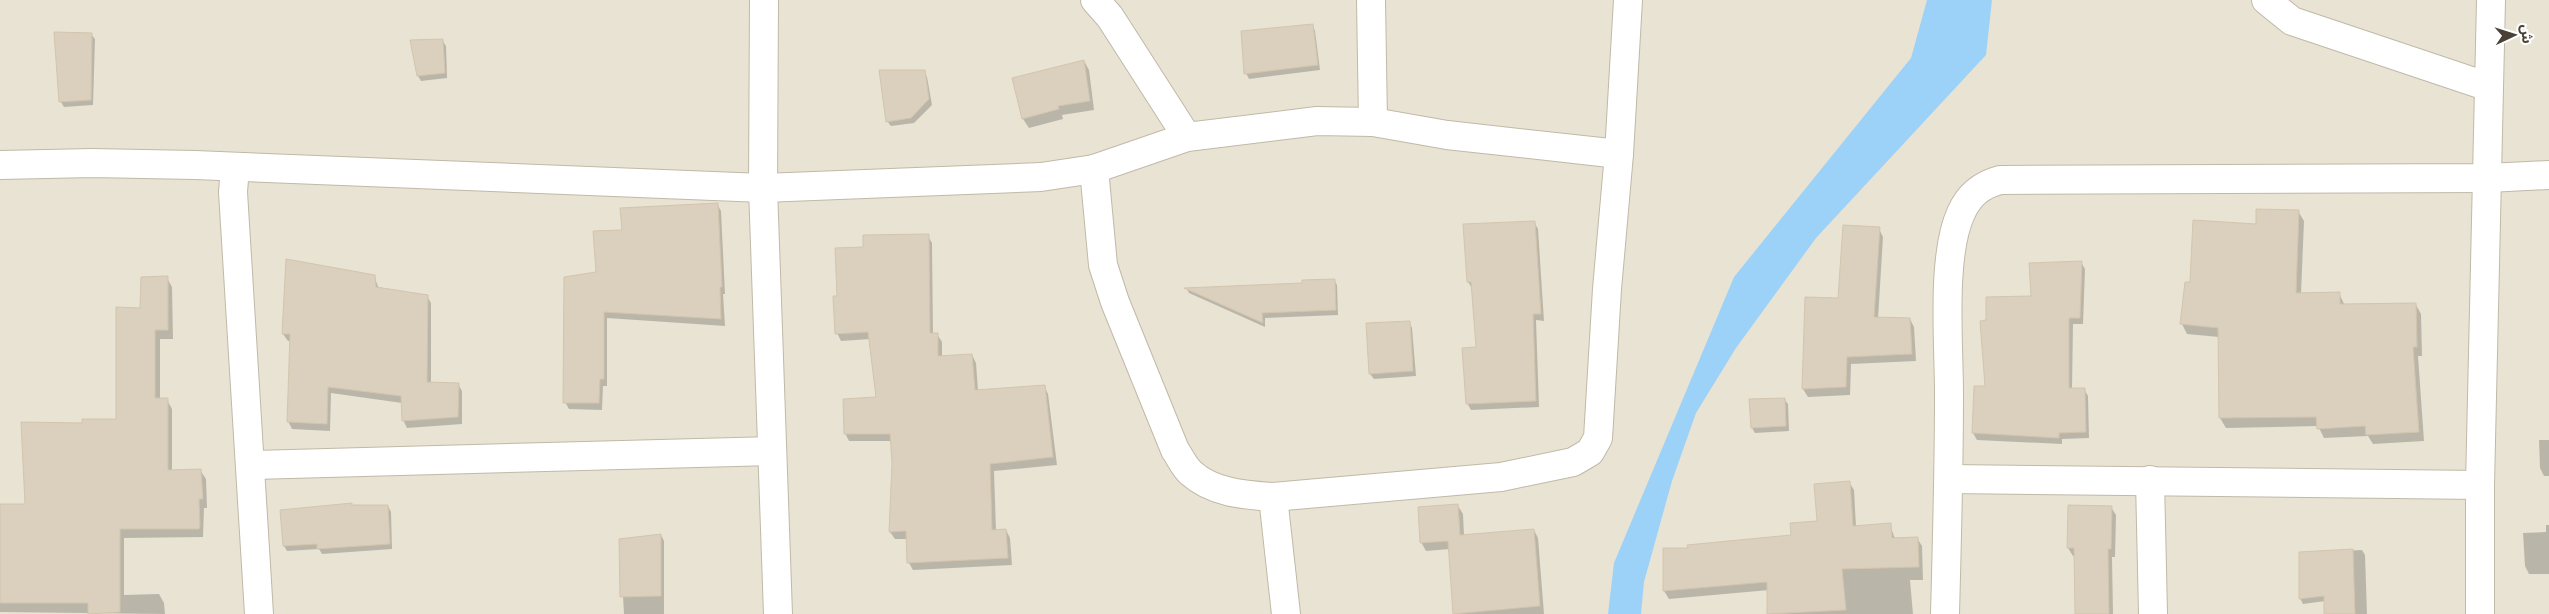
<svg xmlns="http://www.w3.org/2000/svg" width="2549" height="614" viewBox="0 0 2549 614" font-family="'PT Sans','Noto Sans Arabic',sans-serif">
<rect width="100%" height="100%" fill="#f5f1e6"/>
<rect fill="#e9e3d4" x="0" y="0" width="2549" height="614"/>
<polygon fill="#9cd2f8" points="1927,0 1992,0 1986,55 1816,238 1736,348 1696,413 1672,481 1644,582 1641,614 1608,614 1614,563 1734,277 1911,58"/>
<g fill="#0003">
<polygon points="1312,25 1315,31 1320,70 1249,79 1246,73"/>
<polygon points="91,34 95,39 93,105 64,107 61,102"/>
<polygon points="442,40 446,46 447,78 421,81 418,76"/>
<polygon points="1084,61 1089,70 1094,110 1062,115 1063,119 1029,128 1023,119 1013,79"/>
<polygon points="924,72 927,77 932,105 914,123 891,126 887,121"/>
<polygon points="717,204 721,211 725,294 723,294 725,326 607,318 607,386 603,386 602,410 569,409 565,402 597,273 623,231"/>
<polygon points="2298,211 2304,221 2301,294 2339,293 2345,306 2416,305 2421,314 2422,356 2418,356 2424,441 2373,444 2368,436 2324,438 2318,426 2226,428 2220,418 2219,337 2187,334 2182,324 2191,283 2257,225"/>
<polygon points="1534,222 1538,229 1544,321 1536,320 1539,407 1471,410 1467,403 1477,348 1472,288 1468,282"/>
<polygon points="1879,229 1883,237 1878,319 1910,319 1914,327 1916,361 1851,364 1850,395 1808,397 1803,389 1839,299"/>
<polygon points="928,236 932,243 933,334 937,334 942,342 942,357 972,355 976,363 978,391 1044,386 1048,394 1057,465 994,471 996,531 1006,530 1010,538 1012,565 913,570 909,563 908,539 895,539 890,532 893,463 892,441 849,441 845,433 877,398 870,339 841,341 837,333 838,297 864,248"/>
<polygon points="2081,262 2085,269 2083,324 2073,324 2072,389 2084,389 2088,396 2089,438 2062,439 2062,444 1977,440 1973,433 1986,387 1988,322 2032,297"/>
<polygon points="374,276 379,289 427,296 431,303 431,383 458,384 462,391 462,424 407,428 403,420 402,403 331,393 330,431 292,429 288,421 291,341 288,341 283,334"/>
<polygon points="167,278 172,287 173,339 160,339 160,400 167,400 172,409 172,471 200,470 206,479 207,508 204,508 203,537 124,538 124,595 159,594 164,603 165,614 0,612 0,505 26,506 83,424 117,420 141,309"/>
<polygon points="1334,280 1337,285 1338,315 1265,318 1265,327 1189,293 1187,289 1303,284"/>
<polygon points="1409,322 1412,328 1416,376 1374,379 1370,374 1367,324"/>
<polygon points="1784,399 1788,404 1789,431 1755,433 1752,428"/>
<polygon points="2539,440 2549,440 2549,476 2544,476 2540,468"/>
<polygon points="1849,482 1854,490 1856,527 1890,525 1895,539 1917,538 1922,546 1923,580 1910,580 1913,614 1768,614 1769,590 1669,599 1664,591 1689,550 1792,536 1818,522"/>
<polygon points="388,506 391,512 392,549 322,554 319,549 287,551 284,546 352,507"/>
<polygon points="1458,506 1463,514 1464,536 1534,530 1538,538 1544,614 1455,614 1450,549 1426,551 1421,542"/>
<polygon points="2111,507 2116,515 2115,557 2112,557 2113,614 2076,614 2076,556 2073,556 2068,548"/>
<polygon points="2546,525 2549,525 2549,574 2529,574 2525,566 2523,533 2546,532"/>
<polygon points="661,535 664,541 664,614 624,614 620,540"/>
<polygon points="2362,550 2365,555 2367,614 2325,614 2325,601 2303,604 2300,598 2300,553"/>
</g>
<g fill="#dbcfbd" stroke="#d3c5ad">
<polygon points="1313,24 1318,65 1244,74 1241,31"/>
<polygon points="54,32 92,33 91,100 59,102"/>
<polygon points="443,39 445,73 417,76 410,40"/>
<polygon points="1084,60 1090,101 1058,106 1059,109 1022,119 1012,78"/>
<polygon points="879,70 925,70 929,99 911,118 886,122"/>
<polygon points="718,203 722,287 720,287 721,319 604,312 604,379 600,379 599,403 563,403 564,277 596,272 593,231 622,230 620,208"/>
<polygon points="2256,209 2299,210 2296,293 2340,292 2340,304 2416,303 2417,347 2413,347 2419,432 2366,435 2365,426 2317,429 2316,417 2219,418 2218,328 2180,324 2185,282 2190,282 2193,220 2256,224"/>
<polygon points="1535,221 1541,314 1533,314 1536,401 1466,404 1462,348 1476,347 1471,282 1467,282 1463,224"/>
<polygon points="1843,225 1880,227 1874,317 1910,318 1912,354 1847,357 1846,387 1802,389 1805,297 1838,298"/>
<polygon points="929,234 930,333 938,333 938,356 972,354 975,390 1045,385 1053,457 990,464 992,530 1006,529 1008,558 907,563 906,531 889,532 892,463 890,434 844,434 843,399 876,397 868,332 835,334 833,296 837,296 835,248 863,247 863,235"/>
<polygon points="286,259 375,275 376,287 428,295 427,382 459,383 458,417 402,421 401,396 328,387 327,424 287,422 290,334 282,334"/>
<polygon points="2082,261 2080,318 2069,318 2069,388 2085,388 2086,432 2059,433 2059,438 1972,433 1974,386 1985,386 1980,321 1986,320 1986,297 2031,296 2029,263"/>
<polygon points="168,276 168,330 155,330 155,398 168,398 168,470 201,469 203,499 199,499 200,526 199,529 120,529 120,612 88,614 88,603 0,603 0,504 25,504 21,422 82,423 82,419 116,419 116,307 140,308 141,277"/>
<polygon points="1335,279 1336,310 1262,313 1263,323 1184,288 1302,283 1302,280"/>
<polygon points="1410,321 1413,371 1369,374 1366,323"/>
<polygon points="1785,398 1786,426 1751,428 1749,399"/>
<polygon points="1850,481 1853,526 1891,523 1892,538 1918,537 1919,567 1842,569 1846,610 1767,614 1767,582 1663,591 1663,548 1688,548 1687,545 1791,535 1790,523 1817,521 1814,484"/>
<polygon points="352,503 352,505 388,505 390,544 317,549 317,544 283,546 280,510"/>
<polygon points="1458,504 1460,535 1534,529 1540,606 1453,614 1448,541 1420,543 1418,507"/>
<polygon points="2068,505 2112,506 2111,549 2108,549 2109,614 2075,614 2074,548 2067,548"/>
<polygon points="661,534 661,596 620,597 619,539"/>
<polygon points="2353,549 2355,614 2324,614 2324,596 2299,599 2299,552"/>
</g>
<g fill="none" stroke-linecap="round" stroke-linejoin="round">
<defs>
<g id="minor">
<polyline points="764,0 763,188 778,614"/>
<polyline points="1095,0 1110,17 1187,137"/>
<polyline points="1371,0 1373,122"/>
<polyline points="2266,0 2292,21 2489,87"/>
<path d="M0,165L92,163L195,165L763,188L1041,177L1094,169L1103,265L1115,302L1175,450C1180,457 1184,467 1191,473C1213,493 1245,495 1273,497L1501,477L1573,462L1590,452L1598,438L1607,289L1619,154L1628,0"/>
<polyline points="235,167 233,192 259,614"/>
<polyline points="1094,169 1187,137 1317,121 1373,122 1447,135 1619,154"/>
<polyline points="251,465 771,451"/>
<polyline points="1949,479 2480,485"/>
<polyline points="2150,480 2153,614"/>
<polyline points="1273,497 1286,614"/>
<path d="M1945,614C1947,541 1949,467 1949,394C1949,345 1941,256 1961,213C1969,195 1981,185 2000,180L2488,178L2549,175"/>
<polyline points="2480,614 2480,485 2491,0"/>
</g>
</defs>
<use href="#minor" stroke="#c1b9a8" stroke-width="30"/>
<use href="#minor" stroke="#fff" stroke-width="28"/>
</g>
<g transform="translate(2514 35) rotate(86)" stroke="#ffffff" stroke-width="4" paint-order="stroke">
<path d="M0-4L9 19L0 12L-9 19Z" fill="#494135"/>
<text y="-8" font-size="14" font-weight="bold" text-anchor="middle" fill="#494135">ش</text>
</g>
</svg>
